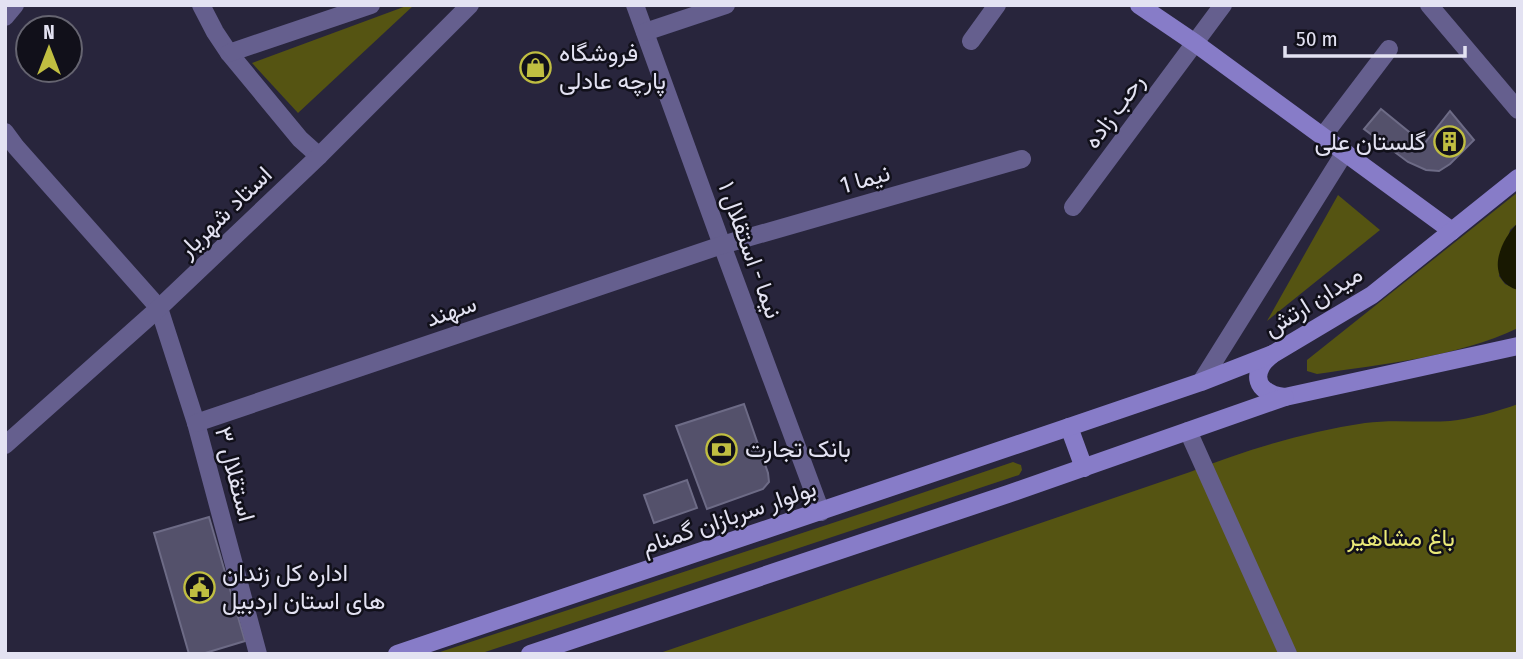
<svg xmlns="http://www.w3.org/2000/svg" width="1523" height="659" viewBox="0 0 1523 659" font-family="'Fira Sans Condensed',Vazirmatn,sans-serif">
<rect width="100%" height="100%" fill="#28253c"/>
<g fill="#555412">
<polygon points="409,5 414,5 298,113 252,63"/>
<path d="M1518,192V223L1510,230L1499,276L1505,284L1518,290V328C1457,357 1383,364 1317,374L1307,371V360Z"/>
<polygon points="1338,195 1380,230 1267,321"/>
<path d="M1518,404V654H657L1190,472C1246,450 1305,432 1365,423C1393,419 1422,423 1450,421C1470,419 1499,411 1518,404Z"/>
<polygon points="1013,462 1021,465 1022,470 1019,475 479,654 434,654 869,511"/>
</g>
<path fill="#181801" d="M1518,223V290C1484,280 1499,241 1518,223Z"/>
<g fill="#54516b" stroke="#6d6b86" stroke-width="2">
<polygon points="1381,109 1424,144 1450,111 1474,140 1450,164 1439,171 1426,170 1408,162 1364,129"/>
<polygon points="744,404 768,473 769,482 763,489 707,509 676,426"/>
<polygon points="687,480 697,508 654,523 644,495"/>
<polygon points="209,517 245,641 202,654 189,654 154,533"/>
</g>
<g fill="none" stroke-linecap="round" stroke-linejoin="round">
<g stroke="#655f8e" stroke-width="18">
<polyline points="201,5 215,32 229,53 300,139 319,156"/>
<polyline points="635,5 722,245 821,512"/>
<polyline points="1429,5 1518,110"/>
<polyline points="5,17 15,5"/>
<polyline points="645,32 726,5"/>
<polyline points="971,41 997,5"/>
<polyline points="229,53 371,5"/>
<polyline points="5,132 16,147 159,308 196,423 258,654"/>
<polyline points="1323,136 1389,49"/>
<polyline points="1073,207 1223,5"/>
<polyline points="1201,382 1345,152"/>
<polyline points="196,423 722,245 1022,159"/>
<polyline points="1188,431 1288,654"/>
<polyline points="5,445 159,308 319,156 470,5"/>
</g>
<g stroke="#877cc8" stroke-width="18">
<polyline points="1139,5 1195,43 1452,231"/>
<path d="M1518,178L1372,295L1273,354C1268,358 1263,362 1261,367C1251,385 1269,396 1285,397L1518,346"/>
<polyline points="1069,427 1084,468"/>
<polyline points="397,654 1069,427 1201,382 1273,354"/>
<polyline points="530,654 1008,494 1285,397"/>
</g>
</g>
<defs>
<symbol id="shop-ring" viewBox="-11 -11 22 22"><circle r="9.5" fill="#11101a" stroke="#c0be41" stroke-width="1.5"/><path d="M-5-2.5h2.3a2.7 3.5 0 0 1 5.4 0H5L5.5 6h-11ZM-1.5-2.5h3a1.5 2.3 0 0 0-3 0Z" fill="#c0be41"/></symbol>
<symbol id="building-ring" viewBox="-11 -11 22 22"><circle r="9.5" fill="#11101a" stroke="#c0be41" stroke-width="1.5"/><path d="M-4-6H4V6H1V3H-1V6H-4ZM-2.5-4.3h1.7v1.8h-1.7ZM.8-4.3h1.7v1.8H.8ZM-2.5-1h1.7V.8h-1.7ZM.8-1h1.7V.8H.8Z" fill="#c0be41"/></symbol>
<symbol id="bank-ring" viewBox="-11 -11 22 22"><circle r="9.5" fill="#11101a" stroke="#c0be41" stroke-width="1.5"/><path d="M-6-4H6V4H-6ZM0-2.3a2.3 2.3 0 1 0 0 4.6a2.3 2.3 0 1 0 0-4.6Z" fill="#c0be41"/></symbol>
<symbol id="civic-ring" viewBox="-11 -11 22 22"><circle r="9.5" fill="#11101a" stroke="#c0be41" stroke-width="1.5"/><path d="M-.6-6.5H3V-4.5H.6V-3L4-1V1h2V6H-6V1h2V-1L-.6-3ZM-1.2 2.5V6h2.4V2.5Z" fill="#c0be41"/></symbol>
</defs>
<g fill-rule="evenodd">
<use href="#shop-ring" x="518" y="50" width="35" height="35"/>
<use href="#building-ring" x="1432" y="124" width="35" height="35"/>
<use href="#bank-ring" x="704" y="432" width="35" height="35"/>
<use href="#civic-ring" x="182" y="570" width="35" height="35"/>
</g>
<g text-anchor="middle" stroke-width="5" stroke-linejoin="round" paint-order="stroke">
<g font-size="24" fill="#e3e2f2" stroke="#11101a" text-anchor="start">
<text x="559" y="61">فروشگاه<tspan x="559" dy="28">پارچه عادلی</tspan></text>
<text x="1426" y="150" text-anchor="end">گلستان علی</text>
<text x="745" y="457">بانک تجارت</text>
<text x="222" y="581">اداره کل زندان<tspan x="222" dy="28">های استان اردبیل</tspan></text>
</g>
<g font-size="24" fill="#e3e2f2" stroke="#11101a">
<text transform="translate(1114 111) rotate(-54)" y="8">رحب زاده</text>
<text transform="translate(865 179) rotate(-16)" y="8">نیما 1</text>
<text transform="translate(225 212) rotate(-44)" y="8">استاد شهریار</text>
<text transform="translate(750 250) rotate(70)" y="8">نیما - استقلال ۱</text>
<text transform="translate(1313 301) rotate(-32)" y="8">میدان ارتش</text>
<text transform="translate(451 311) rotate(-19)" y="8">سهند</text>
<text transform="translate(235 474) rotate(75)" y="8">استقلال ۳</text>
<text transform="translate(729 517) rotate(-19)" y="8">بولوار سربازان گمنام</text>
</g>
<g font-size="24" fill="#eae978" stroke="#11101a">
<text x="1401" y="546">باغ مشاهیر</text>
</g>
</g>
<rect width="1523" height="659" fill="none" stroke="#e3e2f2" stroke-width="14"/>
<g transform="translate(49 49)"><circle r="33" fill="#11101a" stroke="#656470" stroke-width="2"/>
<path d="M0-5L12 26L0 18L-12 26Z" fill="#c0be41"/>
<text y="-10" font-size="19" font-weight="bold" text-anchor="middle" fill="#e3e2f2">N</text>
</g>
<path d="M1285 46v10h180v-10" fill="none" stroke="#e3e2f2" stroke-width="3.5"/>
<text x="1296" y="46" font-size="21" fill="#e3e2f2" stroke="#11101a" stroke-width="5" paint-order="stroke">50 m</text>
</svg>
